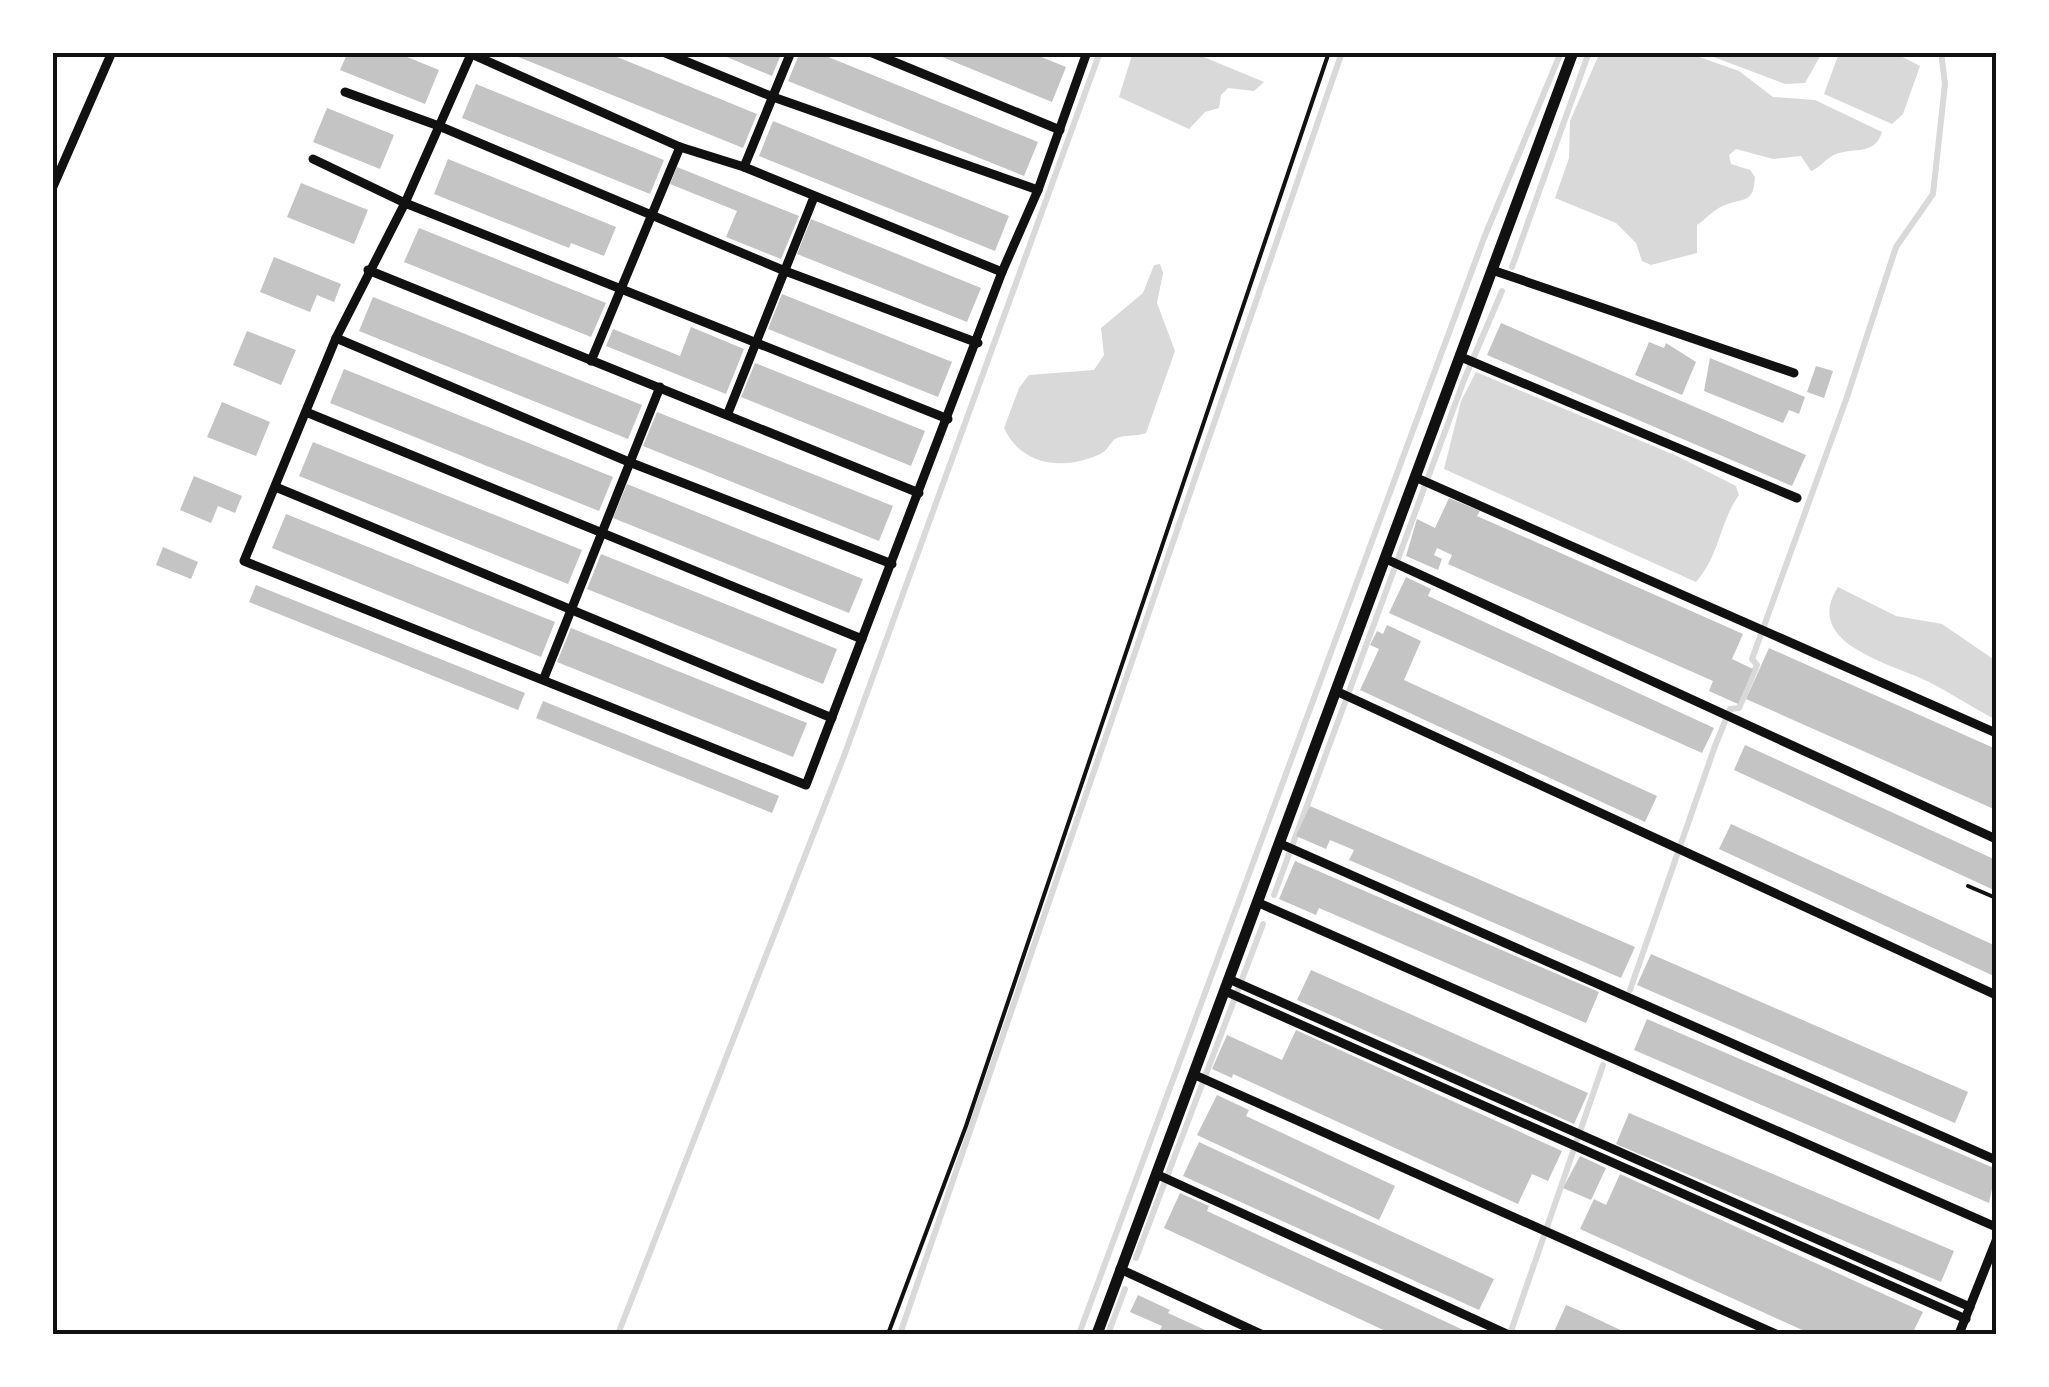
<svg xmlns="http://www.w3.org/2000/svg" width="2049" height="1387" viewBox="0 0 2049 1387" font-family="'Space Grotesk',sans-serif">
<rect width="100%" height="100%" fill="#fff"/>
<g fill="#d9d9d9">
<polygon points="1133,52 1194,53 1264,82 1254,91 1228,88 1221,95 1219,108 1205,112 1189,129 1119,97"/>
<path d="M1600,52L1688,53L1739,71L1773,97L1815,100L1882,132C1875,157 1850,146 1832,156C1823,161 1821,167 1811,171L1801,156L1773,159L1736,149L1729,155L1731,164L1750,170L1755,177C1753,204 1746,197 1725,205C1714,209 1706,219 1697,225V253L1651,265L1642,261L1636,243L1616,223L1555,198L1569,158L1570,121Z"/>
<polygon points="1703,53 1822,53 1805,83 1785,84"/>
<polygon points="1839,53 1895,53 1920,66 1903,114 1892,124 1824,94"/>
<path d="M1160,264L1163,273L1157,303L1175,351L1146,433C1136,437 1123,434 1115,439C1109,444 1107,452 1098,455C1061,471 1021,465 1004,428L1019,388L1029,375L1094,370L1104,355L1101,328L1143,293L1154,265Z"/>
<path d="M1476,372L1677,456L1736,486L1739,495C1719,523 1720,555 1696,582L1444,469L1461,401Z"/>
<path d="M1838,587L1896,616L1942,624L1996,661V720C1973,708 1951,693 1927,681C1893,664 1801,644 1838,587Z"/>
</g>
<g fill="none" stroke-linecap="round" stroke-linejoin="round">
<g stroke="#d9d9d9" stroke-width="6">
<polyline points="1512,267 1589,52"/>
<polyline points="1274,895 1464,380 1502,291"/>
<polyline points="1630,990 1715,746 1730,709 1739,708 1757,665 1752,659 1847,397 1896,247 1933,194 1945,84 1941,52"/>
<polyline points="1136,1258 1263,924"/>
<polyline points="618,1334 844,756 1100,52"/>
<polyline points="900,1334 1342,52"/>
<polyline points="1079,1334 1484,238 1561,52"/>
<polyline points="1108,1334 1125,1289"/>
<polyline points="1510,1334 1603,1065"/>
</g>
</g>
<g fill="#c4c4c4">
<polygon points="348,52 395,52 439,70 425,104 340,70"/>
<polygon points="506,52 605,52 757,114 743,148"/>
<polygon points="715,52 782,52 772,76"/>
<polygon points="800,52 816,52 1038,142 1024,176 788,81"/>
<polygon points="930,52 1029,52 1066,67 1052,102"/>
<polygon points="476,84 664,160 650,194 462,118"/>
<polygon points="327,108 394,135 380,169 313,142"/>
<polygon points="773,121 1009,216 995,251 759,156"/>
<polygon points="448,159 616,227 604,256 571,243 569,248 434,194"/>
<polygon points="677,167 799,216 781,259 726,237 737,211 670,184"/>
<polygon points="301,183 368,210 354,244 287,217"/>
<polygon points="811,219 981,288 967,322 797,254"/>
<polygon points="419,228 606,303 591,337 404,262"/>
<polygon points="274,257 341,284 334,302 317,295 310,312 260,292"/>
<polygon points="782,294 952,362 938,397 768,329"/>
<polygon points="373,297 642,405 628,439 359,331"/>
<polygon points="1501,323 1806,455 1792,486 1487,355"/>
<polygon points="691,327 744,349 726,394 606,346 613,329 680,356"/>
<polygon points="247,331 296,350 281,385 233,365"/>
<polygon points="1649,342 1664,348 1666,343 1696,362 1682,395 1635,375"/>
<polygon points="1710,358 1805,397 1799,414 1789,410 1783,423 1704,391"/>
<polygon points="755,363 925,431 911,466 741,397"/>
<polygon points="1816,366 1833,371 1824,398 1807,392"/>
<polygon points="344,369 613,477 599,511 330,403"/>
<polygon points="222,402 270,422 256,456 207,437"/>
<polygon points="657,412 893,506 879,541 643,446"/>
<polygon points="313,442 582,550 568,584 299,476"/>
<polygon points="194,476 242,496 235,513 218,506 211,523 180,510"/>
<polygon points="627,484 863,579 849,613 613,518"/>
<polygon points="1449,498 1480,511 1477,516 1743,634 1732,659 1753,669 1738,704 1709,691 1713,681 1448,564 1452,555 1437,548 1434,555 1442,559 1438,570 1406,556 1417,519 1435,528"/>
<polygon points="286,514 555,622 541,657 272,548"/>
<polygon points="163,547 198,562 191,579 156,565"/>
<polygon points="601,554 837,649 823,684 587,589"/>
<polygon points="1406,577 1431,589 1428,596 1714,728 1702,753 1389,613"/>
<polygon points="256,585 525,693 518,710 249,602"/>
<polygon points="1387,625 1421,641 1404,680 1657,796 1645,822 1360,690 1379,649 1370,645 1377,631 1383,634"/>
<polygon points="571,628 807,723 793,757 557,662"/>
<polygon points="1769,648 1996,749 1996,810 1746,699"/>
<polygon points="543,701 779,796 772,813 536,718"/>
<polygon points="1745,745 1996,860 1996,891 1734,770"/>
<polygon points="1310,806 1635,947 1621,978 1349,860 1354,850 1330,840 1326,849 1296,836"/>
<polygon points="1731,824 1996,946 1996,977 1719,849"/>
<polygon points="1295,861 1599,992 1586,1023 1319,908 1316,915 1279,899"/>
<polygon points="1651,954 1968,1092 1955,1123 1637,985"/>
<polygon points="1311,970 1588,1093 1574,1124 1297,1000"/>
<polygon points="1647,1019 1996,1169 1989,1203 1634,1050"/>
<polygon points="1296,1030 1562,1151 1548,1181 1532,1174 1518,1204 1233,1074 1232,1078 1212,1069 1227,1035 1282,1060"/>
<polygon points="1217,1095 1249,1110 1246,1116 1395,1186 1379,1220 1197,1135"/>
<polygon points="1629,1113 1954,1251 1941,1282 1616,1144"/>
<polygon points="1199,1142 1494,1279 1479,1310 1183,1176"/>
<polygon points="1580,1156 1606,1168 1591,1200 1563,1188"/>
<polygon points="1620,1174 1923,1312 1912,1334 1883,1330 1881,1334 1811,1334 1580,1229 1594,1199 1606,1205"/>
<polygon points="1180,1193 1209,1206 1207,1211 1472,1334 1392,1334 1164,1228"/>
<polygon points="1138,1295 1170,1310 1168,1313 1214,1334 1158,1334 1162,1326 1130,1312"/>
<polygon points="1566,1305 1580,1311 1629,1334 1553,1334"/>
</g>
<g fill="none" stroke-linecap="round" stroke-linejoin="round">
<polyline stroke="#111" stroke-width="4" points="888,1334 966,1126 1329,52"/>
<polyline stroke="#111" stroke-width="4" points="1968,886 1996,898"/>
<g stroke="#111" stroke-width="9">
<polyline points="472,52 405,203 336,338 244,561 806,785 1002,272 1038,190 1087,52"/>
<polyline points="663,52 773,97 1038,190"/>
<polyline points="870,52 1060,130"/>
<polyline points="469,53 680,147 744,167 1002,272"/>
<polyline points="345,92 439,126 785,271 978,343"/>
<polyline points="313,159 405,203 948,419"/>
<polyline points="744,167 791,52"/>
<polyline points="52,189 112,52"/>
<polyline points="368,270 919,493"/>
<polyline points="1492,270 1794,373"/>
<polyline points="336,338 629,462 892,564"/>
<polyline points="1461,357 1797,498"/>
<polyline points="591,361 680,147"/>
<polyline points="306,412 862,639"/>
<polyline points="728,413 814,197"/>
<polyline points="1417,478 1996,733"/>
<polyline points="278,488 832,718"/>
<polyline points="1386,559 1996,839"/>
<polyline points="544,678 660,387"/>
<polyline points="1336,691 1996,995"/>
<polyline points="1281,844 1996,1160"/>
<polyline points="1259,903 1996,1227"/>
<polyline points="1231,980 1970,1307"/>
<polyline points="1227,992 1966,1319"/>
<polyline points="1195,1075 1776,1334"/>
<polyline points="1156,1174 1507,1334"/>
<polyline points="1120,1269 1261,1334"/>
<polyline points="1959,1334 1996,1241"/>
</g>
<polyline stroke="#111" stroke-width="11" points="1097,1334 1573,52"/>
</g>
<rect width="2049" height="1387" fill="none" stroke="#ffffff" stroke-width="110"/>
<rect x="55" y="55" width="1939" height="1277" fill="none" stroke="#111" stroke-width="4"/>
</svg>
